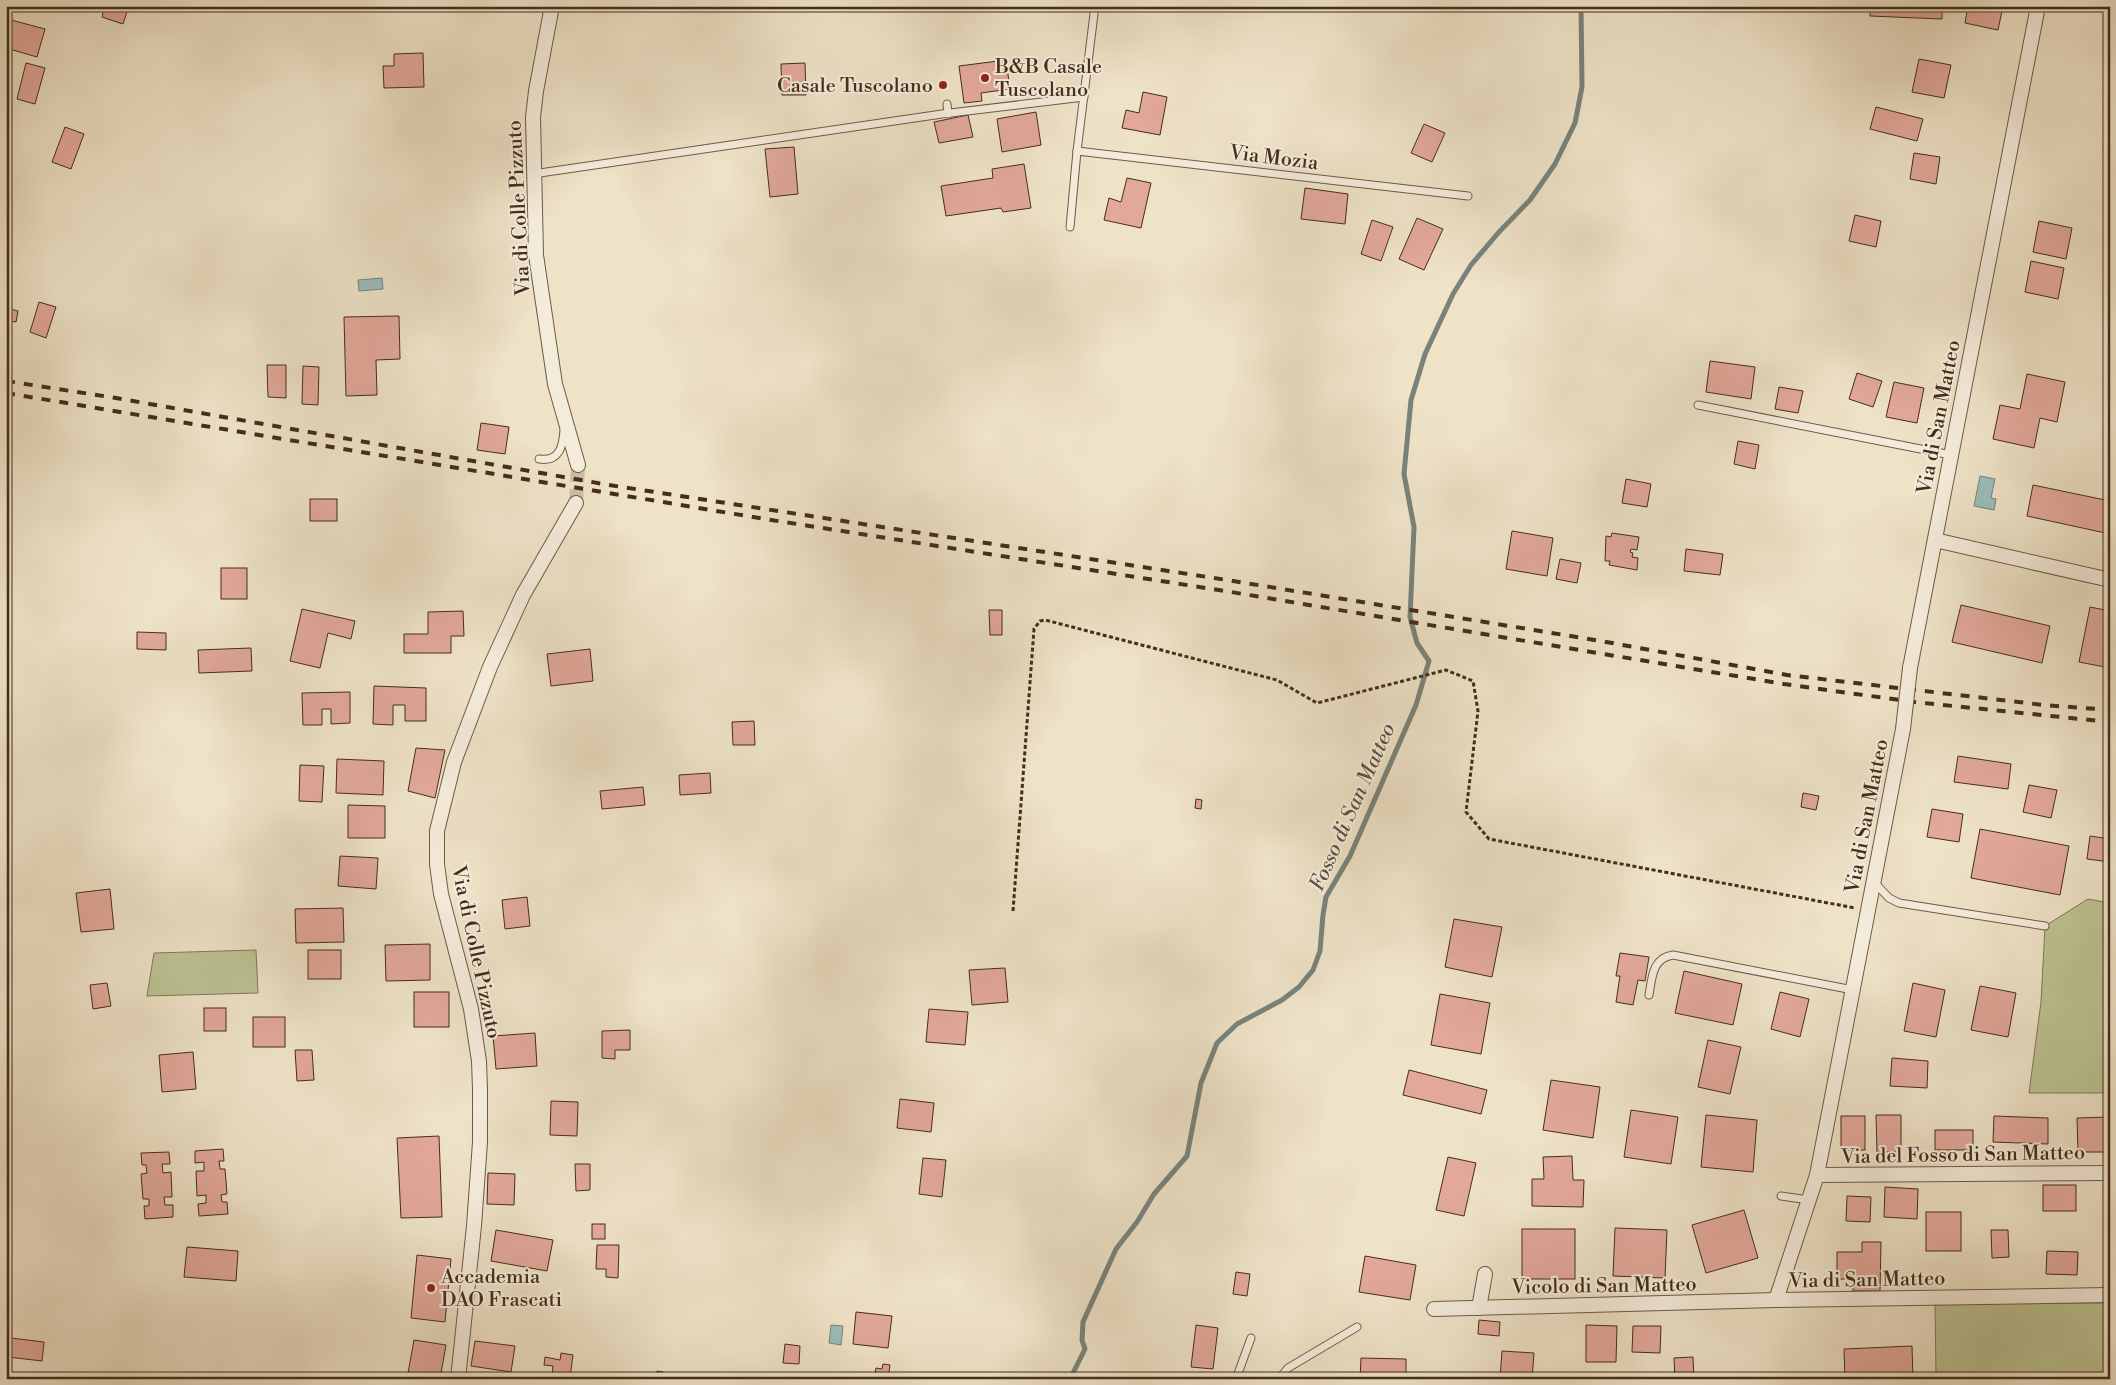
<svg xmlns="http://www.w3.org/2000/svg" width="2116" height="1385" viewBox="0 0 2116 1385" font-family="'Libre Bodoni',serif">
<rect width="100%" height="100%" fill="#eee2c7"/>
<filter id="stains"><feTurbulence type="fractalNoise" baseFrequency=".004" numOctaves="4"/><feColorMatrix values="0 0 0 0 .2 0 0 0 0 .09 0 0 0 0 .02 0 0 0 .5 -.17"/></filter>
<radialGradient id="worn" r=".72"><stop offset=".6" stop-color="#630" stop-opacity="0"/><stop offset="1" stop-color="#630" stop-opacity=".3"/></radialGradient>
<g fill="#bcc293" stroke="#807856">
<polygon points="2088,899 2110,903 2110,1093 2029,1093 2041,1002 2045,926"/>
<polygon points="256,950 258,993 147,996 154,953"/>
<polygon points="1935,1298 2024,1303 2110,1303 2110,1379 1936,1379"/>
</g>
<g fill="#9bbdbc" stroke="#79837b">
<polygon points="382,278 383,289 359,291 358,280"/>
<polygon points="1980,476 1995,479 1991,498 1996,499 1994,510 1974,506"/>
<polygon points="831,1325 843,1326 841,1345 829,1343"/>
</g>
<g fill="none" stroke-linecap="round" stroke-linejoin="round">
<polyline stroke="#79837b" stroke-width="5" points="1070,1379 1085,1349 1082,1340 1083,1322 1116,1249 1137,1222 1154,1194 1187,1156 1201,1083 1217,1043 1237,1024 1282,1000 1299,987 1313,970 1320,951 1323,915 1326,897 1350,856 1416,705 1429,661 1417,643 1410,617 1414,527 1404,474 1411,400 1425,354 1453,294 1471,265 1499,232 1530,200 1555,164 1575,123 1582,87 1581,6"/>
</g>
<g fill="#e2a89a" stroke="#452d1a">
<polygon points="105,6 129,6 123,24 102,17"/>
<polygon points="1870,6 1942,6 1942,19 1870,16"/>
<polygon points="1968,6 2003,6 1998,30 1965,23"/>
<polygon points="11,20 45,29 37,57 6,48 6,36"/>
<polygon points="423,53 424,87 384,88 383,66 394,66 394,54"/>
<polygon points="1919,59 1951,65 1944,98 1912,92"/>
<polygon points="1006,60 1010,89 981,93 982,101 964,103 959,66"/>
<polygon points="26,63 45,68 35,104 17,99"/>
<polygon points="805,63 806,95 782,95 781,64"/>
<polygon points="1143,92 1167,97 1160,135 1122,128 1126,110 1139,113"/>
<polygon points="1876,107 1923,119 1917,141 1870,129"/>
<polygon points="1036,112 1041,145 1002,152 997,119"/>
<polygon points="968,115 973,137 939,143 934,122"/>
<polygon points="1424,124 1445,133 1432,162 1411,153"/>
<polygon points="65,127 84,134 71,169 52,162"/>
<polygon points="794,147 798,194 770,197 765,149"/>
<polygon points="1914,153 1940,157 1936,184 1910,179"/>
<polygon points="1024,164 1031,208 1003,212 1001,208 946,216 941,186 993,178 992,169"/>
<polygon points="1127,178 1151,183 1141,228 1104,220 1109,198 1121,202"/>
<polygon points="1305,188 1348,194 1345,224 1301,219"/>
<polygon points="1855,215 1881,221 1876,247 1849,241"/>
<polygon points="1417,218 1443,229 1424,270 1399,259"/>
<polygon points="1372,220 1393,227 1381,261 1361,254"/>
<polygon points="2039,221 2072,228 2066,259 2033,252"/>
<polygon points="2031,261 2064,268 2058,299 2025,292"/>
<polygon points="39,302 56,307 46,338 30,332"/>
<polygon points="7,308 18,311 16,322 6,320"/>
<polygon points="399,316 400,359 376,360 377,395 346,396 344,317"/>
<polygon points="1710,361 1755,367 1751,399 1706,392"/>
<polygon points="267,365 286,365 286,398 268,397"/>
<polygon points="303,366 319,367 318,405 302,404"/>
<polygon points="1857,373 1882,381 1873,407 1849,399"/>
<polygon points="2027,374 2065,382 2057,422 2040,418 2034,448 1993,439 2000,405 2020,409"/>
<polygon points="1894,382 1924,388 1917,423 1886,417"/>
<polygon points="1779,387 1803,391 1798,413 1775,409"/>
<polygon points="481,423 509,427 505,454 477,450"/>
<polygon points="1738,441 1759,445 1755,469 1734,464"/>
<polygon points="1626,479 1651,484 1647,507 1622,503"/>
<polygon points="2033,485 2110,501 2110,534 2027,516"/>
<rect x="310" y="499" width="27" height="22"/>
<polygon points="1512,531 1553,538 1547,576 1506,569"/>
<polygon points="1612,533 1639,537 1637,550 1631,549 1630,552 1633,553 1632,557 1638,558 1637,570 1609,565 1610,561 1605,561 1606,536 1611,537"/>
<polygon points="1686,549 1723,554 1720,575 1684,571"/>
<polygon points="1560,559 1581,563 1577,583 1556,579"/>
<rect x="221" y="568" width="26" height="31"/>
<polygon points="1961,605 2050,626 2042,663 1952,642"/>
<polygon points="2090,607 2110,611 2110,668 2079,662"/>
<polygon points="302,609 355,621 351,639 328,633 320,668 290,661"/>
<polygon points="989,610 1002,610 1002,635 990,635"/>
<polygon points="463,611 464,636 451,636 451,653 404,653 404,634 428,634 428,612"/>
<polygon points="137,632 166,633 166,650 137,649"/>
<polygon points="251,648 252,671 199,673 198,650"/>
<polygon points="590,649 593,681 551,686 547,654"/>
<polygon points="374,686 426,688 426,721 405,721 405,705 393,705 393,725 373,724"/>
<polygon points="350,692 350,723 331,724 331,709 322,709 322,725 303,725 302,693"/>
<polygon points="754,721 755,745 733,745 732,722"/>
<polygon points="416,748 445,750 435,798 408,791"/>
<polygon points="1958,756 2011,764 2008,789 1954,782"/>
<polygon points="337,759 384,761 383,795 336,793"/>
<polygon points="300,765 324,766 322,802 299,801"/>
<polygon points="2110,770 2110,804 2104,803"/>
<polygon points="710,773 711,793 680,795 679,775"/>
<polygon points="2029,785 2057,790 2051,818 2023,812"/>
<polygon points="643,787 645,805 602,809 600,791"/>
<polygon points="1803,793 1819,796 1816,810 1801,807"/>
<polygon points="1196,799 1202,800 1201,809 1195,808"/>
<polygon points="348,805 385,806 385,838 348,838"/>
<polygon points="1932,809 1963,814 1959,842 1927,837"/>
<polygon points="1980,829 2069,846 2060,895 1971,878"/>
<polygon points="2090,836 2110,839 2110,862 2087,859"/>
<polygon points="340,856 378,858 376,889 338,886"/>
<polygon points="110,889 114,929 81,932 76,893"/>
<polygon points="527,897 530,926 505,929 502,900"/>
<polygon points="343,908 344,942 296,943 295,909"/>
<polygon points="1454,919 1502,927 1492,977 1445,967"/>
<polygon points="430,944 430,980 386,981 385,945"/>
<rect x="308" y="950" width="33" height="29"/>
<polygon points="1620,953 1649,957 1645,981 1638,980 1633,1005 1616,1002 1620,976 1616,976"/>
<polygon points="1005,968 1008,1002 972,1005 969,970"/>
<polygon points="1684,971 1742,984 1733,1025 1675,1013"/>
<polygon points="107,983 111,1006 93,1009 90,985"/>
<polygon points="1913,983 1945,990 1936,1037 1904,1031"/>
<polygon points="1980,986 2016,993 2008,1037 1971,1030"/>
<rect x="414" y="992" width="35" height="35"/>
<polygon points="1780,992 1809,999 1800,1037 1771,1029"/>
<polygon points="1440,994 1490,1003 1481,1054 1431,1045"/>
<rect x="204" y="1008" width="22" height="23"/>
<polygon points="929,1009 968,1012 965,1045 926,1042"/>
<rect x="253" y="1017" width="32" height="30"/>
<polygon points="630,1030 630,1050 615,1050 615,1059 602,1058 602,1031"/>
<polygon points="535,1033 537,1066 496,1069 493,1036"/>
<polygon points="1708,1040 1741,1047 1730,1094 1698,1087"/>
<polygon points="295,1050 312,1050 314,1080 297,1081"/>
<polygon points="193,1052 196,1089 162,1092 159,1055"/>
<polygon points="1892,1058 1928,1061 1927,1088 1890,1086"/>
<polygon points="1409,1070 1487,1090 1481,1114 1403,1095"/>
<polygon points="1551,1080 1600,1087 1593,1138 1543,1130"/>
<polygon points="900,1099 934,1103 931,1132 897,1128"/>
<polygon points="551,1101 578,1102 577,1136 550,1135"/>
<polygon points="1631,1110 1678,1117 1671,1164 1624,1157"/>
<polygon points="1706,1115 1757,1120 1753,1172 1701,1167"/>
<polygon points="1876,1115 1901,1115 1901,1152 1877,1152"/>
<rect x="1841" y="1116" width="24" height="34"/>
<polygon points="1994,1116 2048,1118 2048,1144 1993,1142"/>
<polygon points="2109,1117 2109,1152 2078,1152 2077,1118"/>
<rect x="1935" y="1130" width="38" height="20"/>
<polygon points="439,1136 442,1217 401,1218 397,1138"/>
<polygon points="223,1149 224,1161 219,1161 220,1169 225,1169 227,1194 221,1195 222,1202 227,1202 228,1214 199,1216 198,1204 206,1203 206,1195 197,1196 196,1171 204,1171 204,1162 195,1163 195,1151"/>
<polygon points="169,1152 170,1164 162,1164 163,1173 171,1172 172,1197 164,1197 165,1205 173,1205 173,1217 145,1219 144,1206 149,1206 149,1199 143,1199 141,1174 147,1173 146,1165 142,1165 141,1153"/>
<polygon points="1572,1156 1573,1180 1584,1180 1583,1207 1532,1206 1532,1179 1544,1179 1543,1157"/>
<polygon points="1448,1157 1476,1163 1464,1216 1436,1210"/>
<polygon points="923,1158 946,1160 942,1197 919,1194"/>
<polygon points="575,1164 590,1164 590,1190 576,1191"/>
<polygon points="488,1173 515,1174 514,1205 487,1204"/>
<rect x="2043" y="1185" width="33" height="26"/>
<polygon points="1885,1187 1918,1189 1917,1219 1884,1217"/>
<polygon points="1847,1196 1871,1197 1870,1222 1846,1221"/>
<polygon points="1744,1210 1758,1258 1706,1273 1692,1225"/>
<rect x="1926" y="1212" width="35" height="39"/>
<rect x="592" y="1224" width="13" height="15"/>
<polygon points="1615,1228 1667,1230 1665,1278 1613,1276"/>
<rect x="1522" y="1229" width="53" height="50"/>
<polygon points="496,1230 553,1240 547,1271 491,1261"/>
<polygon points="1991,1230 2008,1230 2009,1257 1992,1258"/>
<polygon points="1862,1242 1881,1242 1880,1291 1853,1291 1853,1279 1837,1279 1837,1252 1862,1252"/>
<polygon points="597,1245 619,1245 618,1278 606,1277 606,1269 596,1269"/>
<polygon points="187,1247 238,1251 236,1281 184,1277"/>
<polygon points="2047,1251 2078,1252 2077,1275 2046,1274"/>
<polygon points="417,1255 451,1259 445,1322 411,1318"/>
<polygon points="1365,1256 1416,1265 1410,1300 1359,1292"/>
<polygon points="1236,1272 1250,1274 1247,1296 1233,1294"/>
<polygon points="856,1312 892,1316 888,1348 853,1344"/>
<polygon points="1479,1320 1500,1322 1499,1336 1478,1334"/>
<polygon points="1196,1325 1218,1328 1213,1369 1191,1367"/>
<polygon points="1586,1325 1617,1326 1616,1362 1586,1362"/>
<polygon points="1633,1326 1661,1326 1660,1353 1632,1352"/>
<polygon points="11,1338 44,1342 42,1361 8,1357"/>
<polygon points="414,1340 446,1345 440,1379 408,1373"/>
<polygon points="475,1341 515,1346 511,1372 471,1366"/>
<polygon points="785,1344 800,1346 799,1364 783,1363"/>
<polygon points="1912,1346 1913,1379 1845,1379 1844,1349"/>
<polygon points="1502,1351 1534,1353 1532,1379 1500,1379"/>
<polygon points="561,1353 573,1355 570,1378 552,1374 553,1366 544,1365 545,1357 560,1360"/>
<polygon points="1693,1357 1694,1379 1675,1379 1674,1358"/>
<polygon points="1361,1358 1406,1359 1406,1379 1360,1379"/>
<polygon points="883,1364 890,1365 888,1379 874,1379 876,1368 882,1369"/>
<polygon points="657,1371 663,1372 662,1379 656,1379"/>
</g>
<g fill="none" stroke-linecap="round" stroke-linejoin="round">
<polyline stroke="#ccbea4" stroke-width="14" stroke-dasharray="14 7" stroke-linecap="butt" points="576,503 578,465"/>
<defs>
<g id="service">
<polyline points="947,104 948,114"/>
<polyline points="1077,151 1468,196"/>
<polyline points="533,174 942,114 1084,97"/>
<polyline points="1070,227 1077,151 1095,6"/>
<polyline points="1698,405 1951,455"/>
<path d="M539,459C559,462 563,447 564,430"/>
<polyline points="1874,882 1889,898 1899,903 2045,926"/>
<path d="M1649,995C1652,978 1652,958 1673,955L1853,990"/>
<polyline points="1781,1196 1809,1200"/>
<polyline points="1236,1379 1251,1338"/>
<polyline points="1279,1379 1288,1368 1357,1327"/>
</g>
<g id="minor">
<polyline points="552,6 536,91 533,117 536,255 555,384 578,465"/>
<polyline points="1935,540 2110,580"/>
<polyline points="1910,668 2038,6"/>
<polyline points="1817,1175 2110,1173"/>
<polyline points="1776,1300 1817,1175 1903,729"/>
<polyline points="1479,1308 1485,1274"/>
<polyline points="1434,1309 1776,1300 2110,1295"/>
<polyline points="458,1379 474,1226 480,1142 480,1089 479,1061 471,1009 441,894 437,864 437,831 454,762 490,667 523,595 576,503"/>
</g>
</defs>
<use href="#service" stroke="#6f5a45" stroke-width="9"/>
<use href="#minor" stroke="#6f5a45" stroke-width="16"/>
<polyline stroke="#452d1a" stroke-width="3" stroke-dasharray="4 2.5" stroke-linecap="butt" points="1013,911 1034,629 1040,621 1045,620 1277,680 1317,703 1446,670 1473,681 1478,711 1466,812 1489,839 1855,908"/>
<use href="#service" stroke="#f4ecdb" stroke-width="7"/>
<use href="#minor" stroke="#f4ecdb" stroke-width="14"/>
<g stroke="#452d1a" stroke-width="4" stroke-dasharray="9 9" stroke-linecap="butt">
<polyline points="6,381 116,398 609,485 1227,580 1601,641 1787,675 2044,705 2110,710"/>
<polyline points="6,393 765,519 1225,591 1784,684 1914,702 2110,722"/>
</g>
<defs>
<polyline id="minor-bridge" points="1903,729 1910,668"/>
</defs>
<use href="#minor-bridge" stroke="#6f5a45" stroke-width="16" stroke-linecap="butt"/>
<use href="#minor-bridge" stroke="#f4ecdb" stroke-width="14"/>
</g>
<g fill="#8f2418" stroke="#f4ecdb" stroke-width="2">
<circle cx="985" cy="78" r="5"/>
<circle cx="943" cy="85" r="5"/>
<circle cx="431" cy="1288" r="5"/>
</g>
<g text-anchor="middle" stroke-width="4" stroke-linejoin="round" paint-order="stroke">
<g font-size="20" fill="#452d1a" stroke="#f4ecdb" text-anchor="start">
<text x="995" y="73">B&amp;B Casale<tspan x="995" dy="23">Tuscolano</tspan></text>
<text x="933" y="92" text-anchor="end">Casale Tuscolano</text>
<text x="441" y="1283">Accademia<tspan x="441" dy="23">DAO Frascati</tspan></text>
</g>
<g font-size="20" fill="#452d1a" stroke="#f4ecdb">
<text transform="translate(1274 157) rotate(7)" y="7">Via Mozia</text>
<text transform="translate(518 208) rotate(-93)" y="7">Via di Colle Pizzuto</text>
<text transform="translate(1938 417) rotate(-79)" y="7">Via di San Matteo</text>
<text transform="translate(1866 816) rotate(-79)" y="7">Via di San Matteo</text>
<text transform="translate(477 952) rotate(78)" y="7">Via di Colle Pizzuto</text>
<text transform="translate(1963 1154) rotate(-1)" y="7">Via del Fosso di San Matteo</text>
<text transform="translate(1867 1279) rotate(-1)" y="7">Via di San Matteo</text>
<text transform="translate(1604 1285) rotate(-1)" y="7">Vicolo di San Matteo</text>
</g>
<g font-size="21" font-style="italic" fill="#5a5142" stroke="#f4ecdb">
<text transform="translate(1352 807) rotate(-66)" y="7">Fosso di San Matteo</text>
</g>
</g>
<rect width="2116" height="1385" fill="none" stroke="#eee2c7" stroke-width="25"/>
<rect x="8" y="8" width="2101" height="1370" fill="none" stroke="#452d1a" stroke-width="2.5"/>
<rect x="12" y="12" width="2091" height="1360" fill="none" stroke="#452d1a"/>
<rect width="100%" height="100%" filter="url(#stains)"/>
<rect width="100%" height="100%" fill="url(#worn)"/>
</svg>
